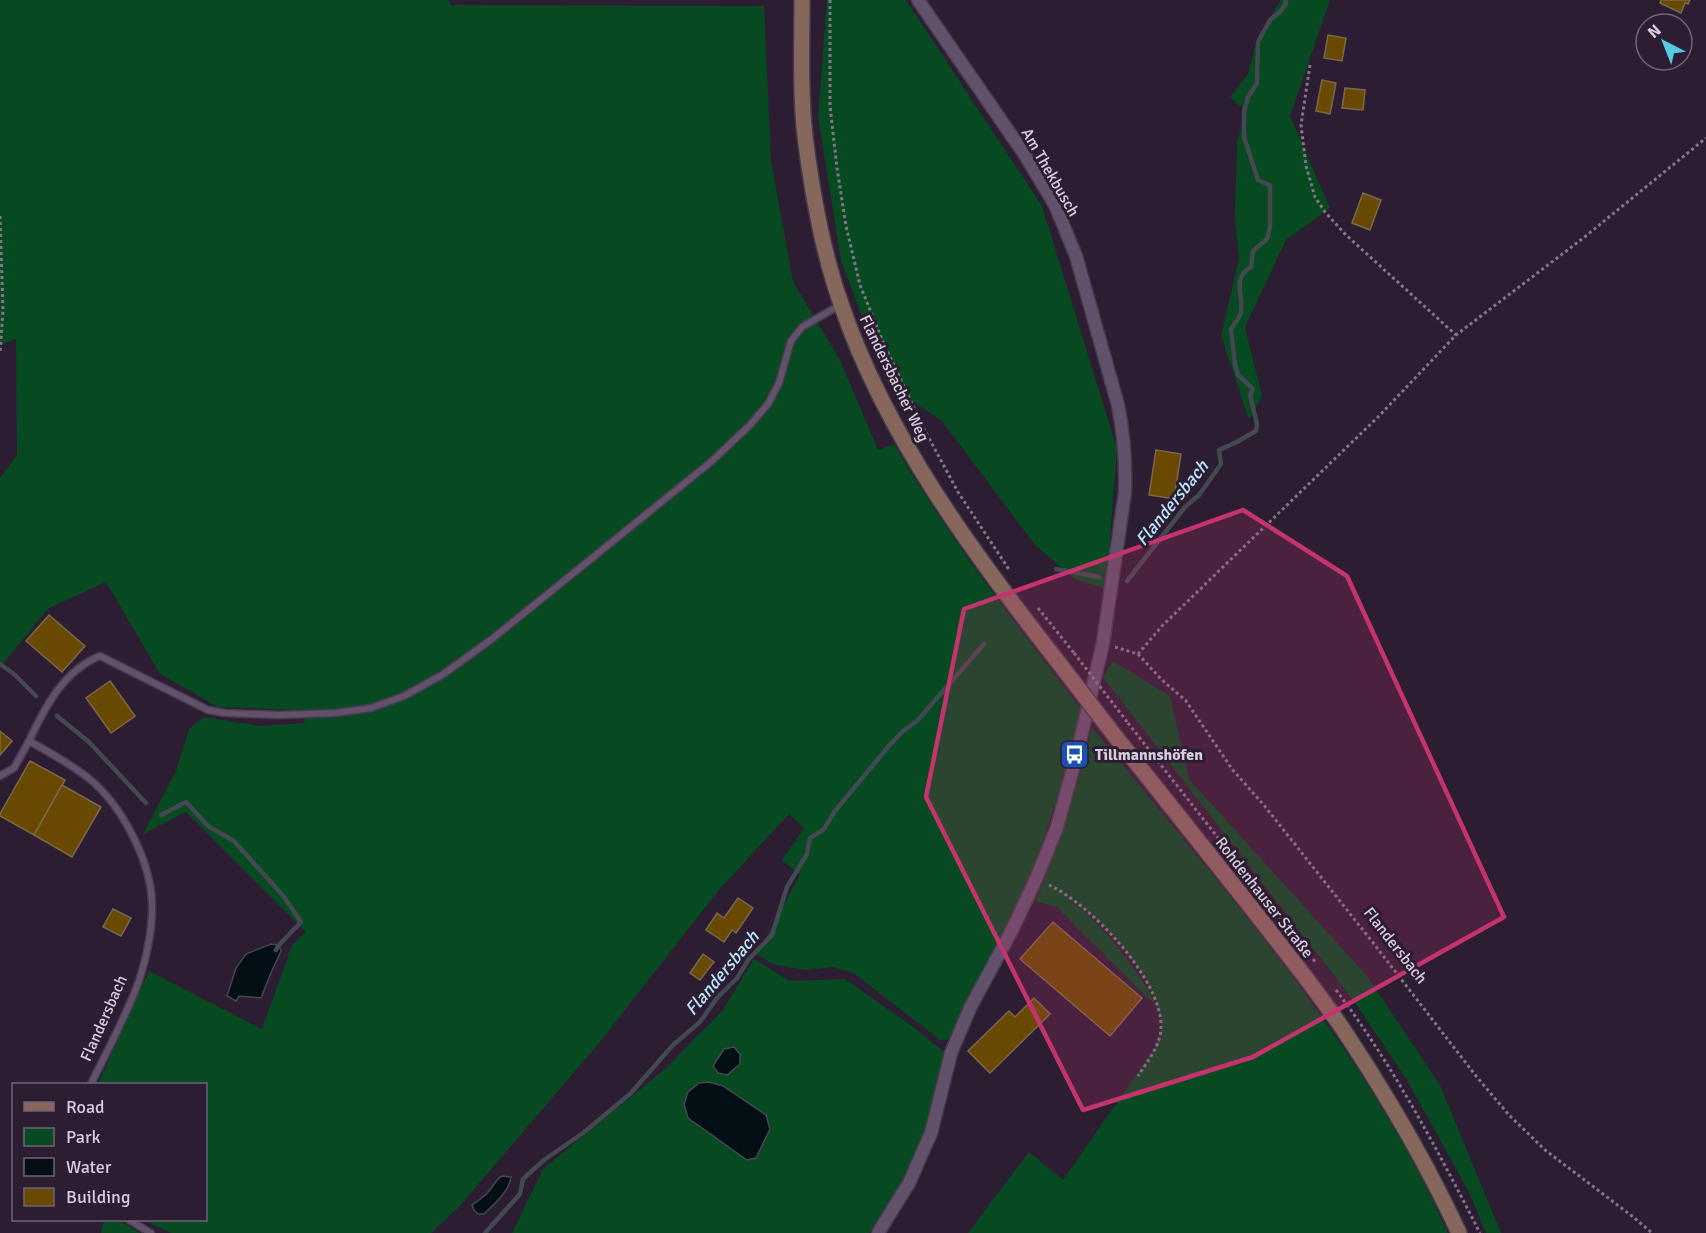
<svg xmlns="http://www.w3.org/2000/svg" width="1706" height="1233" viewBox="0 0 1706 1233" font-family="Signika,sans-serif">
<rect width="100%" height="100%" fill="#2c1d33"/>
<g fill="#074a21">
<path d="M0,0H449L450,5L764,6L771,161L793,282L840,360L878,450L894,444C949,539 1015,623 1082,710L1060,789L1032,876L948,1040H940L855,974L833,967L805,970L772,964L757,954L800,875L782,860L804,828L789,814L718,891L599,1043L458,1208L431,1233H171L144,1220H206V1084H98L149,971L262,1029L292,945L306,932L186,812L143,834L176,771L189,729L204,717L259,726L305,723L304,710L218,707L160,674L106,582L49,608L0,667V478L17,455L16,339L0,345Z"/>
<polygon points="827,0 906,0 1042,206 1117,449 1106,589 1075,579 1036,546 942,421 887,384 841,260 818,117"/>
<polygon points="1281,0 1330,0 1290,116 1330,208 1286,240 1245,327 1262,396 1249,420 1221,335 1239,259 1235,218 1237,141 1246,111 1230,97 1248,74 1257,39"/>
<polygon points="1113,661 1170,696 1189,779 1367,976 1440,1085 1501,1233 1486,1233 1469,1192 1407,1080 1356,1004 1103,677"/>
<path d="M1092,727C1221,887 1363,1043 1448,1233H968L1029,1152L1063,1180L1154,1049C1157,1043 1161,1034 1161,1027C1162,985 1105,919 1069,900C1075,905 1082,909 1087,914C1115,940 1138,970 1155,1003L1144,995L1057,907L1035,901L1042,886L1081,770Z"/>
<path d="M754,959L790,981L845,979L913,1027L944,1052C936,1081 932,1111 921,1139C908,1173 890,1203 869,1233H512L543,1169L665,1069L723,1010Z"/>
<polygon points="104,1220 119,1220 140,1233 101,1233"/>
</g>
<g fill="#040f15" stroke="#434851" stroke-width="1.5">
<polygon points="271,944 279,945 281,951 270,975 261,998 239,996 236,1001 227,996 236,968 246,954"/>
<polygon points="734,1047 740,1054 740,1064 727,1075 718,1073 713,1066 724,1049"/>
<polygon points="709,1082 723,1086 766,1115 770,1129 756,1158 747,1160 688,1118 684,1104 688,1092 699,1083"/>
<path d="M502,1176L511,1177C509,1192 494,1204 484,1214H478L474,1210L472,1205C478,1201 484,1197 489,1191C494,1186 495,1180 502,1176Z"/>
</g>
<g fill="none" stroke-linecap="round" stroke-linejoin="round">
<g stroke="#434851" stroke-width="4.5">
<polyline points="1056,569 1099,577"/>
<path d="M1127,581L1185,507L1199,495L1221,464L1219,450L1235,443L1256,431L1257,424L1250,395L1253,389L1238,375L1235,364L1231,329C1234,324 1240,318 1241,312C1244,293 1231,279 1251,267L1253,251L1267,239L1270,227V185L1258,180L1244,137V112L1248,97L1257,83L1258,42L1270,20L1281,11L1286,3L1285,0"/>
<polyline points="0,664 14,674 36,696"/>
<polyline points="57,716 89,742 146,803"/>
<polyline points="161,815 186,802 208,826 234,841 285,898 301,922 279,945 276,950"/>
<polyline points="485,1233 520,1194 523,1179 544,1160 583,1133 630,1094 673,1045 700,1022 717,998 737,978 749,959 772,935 787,887 807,854 810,838 824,829 835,811 888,747 903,731 917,721 984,644"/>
</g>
</g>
<g fill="#694901" stroke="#79684c" stroke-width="1.5">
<polygon points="1661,0 1690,0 1688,4 1685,3 1681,13 1660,3"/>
<polygon points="1328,35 1346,38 1342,61 1324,58"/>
<polygon points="1322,80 1336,83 1330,114 1316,111"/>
<polygon points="1345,88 1365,90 1363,110 1342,108"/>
<polygon points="1363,193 1381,200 1370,230 1352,223"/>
<polygon points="1156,450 1181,454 1174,499 1149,495"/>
<polygon points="49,615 85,646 62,672 26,641"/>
<polygon points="110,681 135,716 111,733 86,698"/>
<polygon points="0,731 12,741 0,755"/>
<polygon points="30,761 65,780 34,835 0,816 0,814"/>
<polygon points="62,785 101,807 72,857 34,835"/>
<polygon points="738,898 753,908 736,933 732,930 724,942 706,930 717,913 724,918"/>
<polygon points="113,909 131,918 121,936 103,927"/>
<polygon points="1053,922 1142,998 1110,1036 1020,959"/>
<polygon points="703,954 714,962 700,980 690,973"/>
<polygon points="1034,998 1050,1014 990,1073 968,1051 1009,1011 1015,1017"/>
</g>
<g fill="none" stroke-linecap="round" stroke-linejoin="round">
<defs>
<g id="service">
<path d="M29,741C45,707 64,670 100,656L208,710L225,713L279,715L336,713L371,708L404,696L442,675L492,639L712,461L750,425L768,404L779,383L791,341L802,327L840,305"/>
<path d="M0,776L14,768L29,741C49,752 69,763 87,777C121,803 151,861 152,904C153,929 145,966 136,989C123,1022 106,1053 91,1084"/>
<polyline points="129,1220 151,1233"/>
</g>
<path id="minor" d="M878,1233L909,1183L931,1133L951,1053L970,1008L1012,930L1036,879L1057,827L1077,754L1103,643L1125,492C1126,461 1124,435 1118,405L1076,256L1055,205L1025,155L918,0"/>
<g id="secondary">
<path d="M802,0C802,45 800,91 805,136C812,193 822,250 841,304C887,439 975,555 1062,667"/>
<path d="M1115,736C1161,794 1208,853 1254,911C1288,955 1324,999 1354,1046C1393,1106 1429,1168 1459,1233"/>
</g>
</defs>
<use href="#service" stroke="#473a4d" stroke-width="9"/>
<use href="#minor" stroke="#473a4d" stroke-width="15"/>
<use href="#secondary" stroke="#473a4d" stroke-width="18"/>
<g stroke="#837689" stroke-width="3" stroke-dasharray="3 3" stroke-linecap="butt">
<polyline points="830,0 830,106 837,168 846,226 860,285 883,342 924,429 958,492 1010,571"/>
<polyline points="1310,65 1301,125 1306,166 1315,197 1325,212 1346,235 1456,335"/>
<polyline points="0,216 3,311 0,353"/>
<polyline points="1038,608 1074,653"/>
<polyline points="1115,647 1138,654 1161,679 1186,701 1232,769 1263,804 1374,944 1476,1076 1509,1115 1545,1150 1632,1216 1652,1233"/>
<polyline points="1138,654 1162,626 1378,417 1456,335 1582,239 1706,138"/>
<polyline points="1128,723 1316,963"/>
<path d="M1049,885C1090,904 1162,979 1161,1027C1161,1045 1147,1062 1138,1076"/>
<path d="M1336,990C1393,1065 1437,1149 1480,1233"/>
</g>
<use href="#service" stroke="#62516b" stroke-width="6"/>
<use href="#minor" stroke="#62516b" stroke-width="12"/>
<use href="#secondary" stroke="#85675c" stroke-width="15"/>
<defs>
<polyline id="secondary-bridge" points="1062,667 1115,736"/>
</defs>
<use href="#secondary-bridge" stroke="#473a4d" stroke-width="18" stroke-linecap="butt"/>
<polyline stroke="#837689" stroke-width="3" stroke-dasharray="3 3" stroke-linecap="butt" points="1074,653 1128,723"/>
<use href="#secondary-bridge" stroke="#85675c" stroke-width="15"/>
</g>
<path fill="#c5336e" fill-opacity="0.2" stroke="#c5336e" stroke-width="4.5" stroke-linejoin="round" d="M1243,510L1347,576L1504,917L1253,1057L1083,1110L926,797L964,609Z"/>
<defs>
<symbol id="bus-square" viewBox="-11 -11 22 22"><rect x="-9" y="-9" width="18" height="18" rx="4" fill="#1a4fb4" stroke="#2c1d33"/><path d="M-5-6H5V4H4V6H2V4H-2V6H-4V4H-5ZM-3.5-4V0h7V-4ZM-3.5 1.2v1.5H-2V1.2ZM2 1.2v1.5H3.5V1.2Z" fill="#fff"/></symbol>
</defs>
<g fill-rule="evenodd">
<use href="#bus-square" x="1058" y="738" width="33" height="33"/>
</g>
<g text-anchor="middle" stroke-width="6" stroke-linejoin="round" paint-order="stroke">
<g font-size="16" fill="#d7cddc" stroke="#2c1d33">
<text transform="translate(1051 172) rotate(60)" y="6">Am Thekbusch</text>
<text transform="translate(895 378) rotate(64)" y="6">Flandersbacher Weg</text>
<text transform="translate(1265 897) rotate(52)" y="6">Rohdenhauser Straße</text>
<text transform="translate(1396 945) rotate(52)" y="6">Flandersbach</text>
<text transform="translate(103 1018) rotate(-66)" y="6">Flandersbach</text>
</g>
<g font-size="16" font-weight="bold" fill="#d7cddc" stroke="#2c1d33" text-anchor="start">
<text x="1095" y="760">Tillmannshöfen</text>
</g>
<g font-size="18" font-style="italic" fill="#bae6fe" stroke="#2c1d33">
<text transform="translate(1172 503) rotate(-51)" y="6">Flandersbach</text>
<text transform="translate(722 973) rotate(-50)" y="6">Flandersbach</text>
</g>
</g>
<rect x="12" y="1083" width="195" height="138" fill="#2c1d33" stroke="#706377" stroke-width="1.5"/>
<rect x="24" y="1102" width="30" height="9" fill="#85675c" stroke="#706377" stroke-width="1.5"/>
<text x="66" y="1113" font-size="18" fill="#d7cddc">Road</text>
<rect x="24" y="1128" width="30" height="18" fill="#074a21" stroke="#706377" stroke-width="1.5"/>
<text x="66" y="1143" font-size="18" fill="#d7cddc">Park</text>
<rect x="24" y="1158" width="30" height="18" fill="#040f15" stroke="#706377" stroke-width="1.5"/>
<text x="66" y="1173" font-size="18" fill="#d7cddc">Water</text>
<rect x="24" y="1188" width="30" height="18" fill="#694901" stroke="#706377" stroke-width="1.5"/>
<text x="66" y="1203" font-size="18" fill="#d7cddc">Building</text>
<g transform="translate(1664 42) rotate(318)"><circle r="28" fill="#2c1d33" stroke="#706377" stroke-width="1.5"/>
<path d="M0-4.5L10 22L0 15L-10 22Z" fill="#58c9e3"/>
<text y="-9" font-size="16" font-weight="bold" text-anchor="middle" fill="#d7cddc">N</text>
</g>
</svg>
